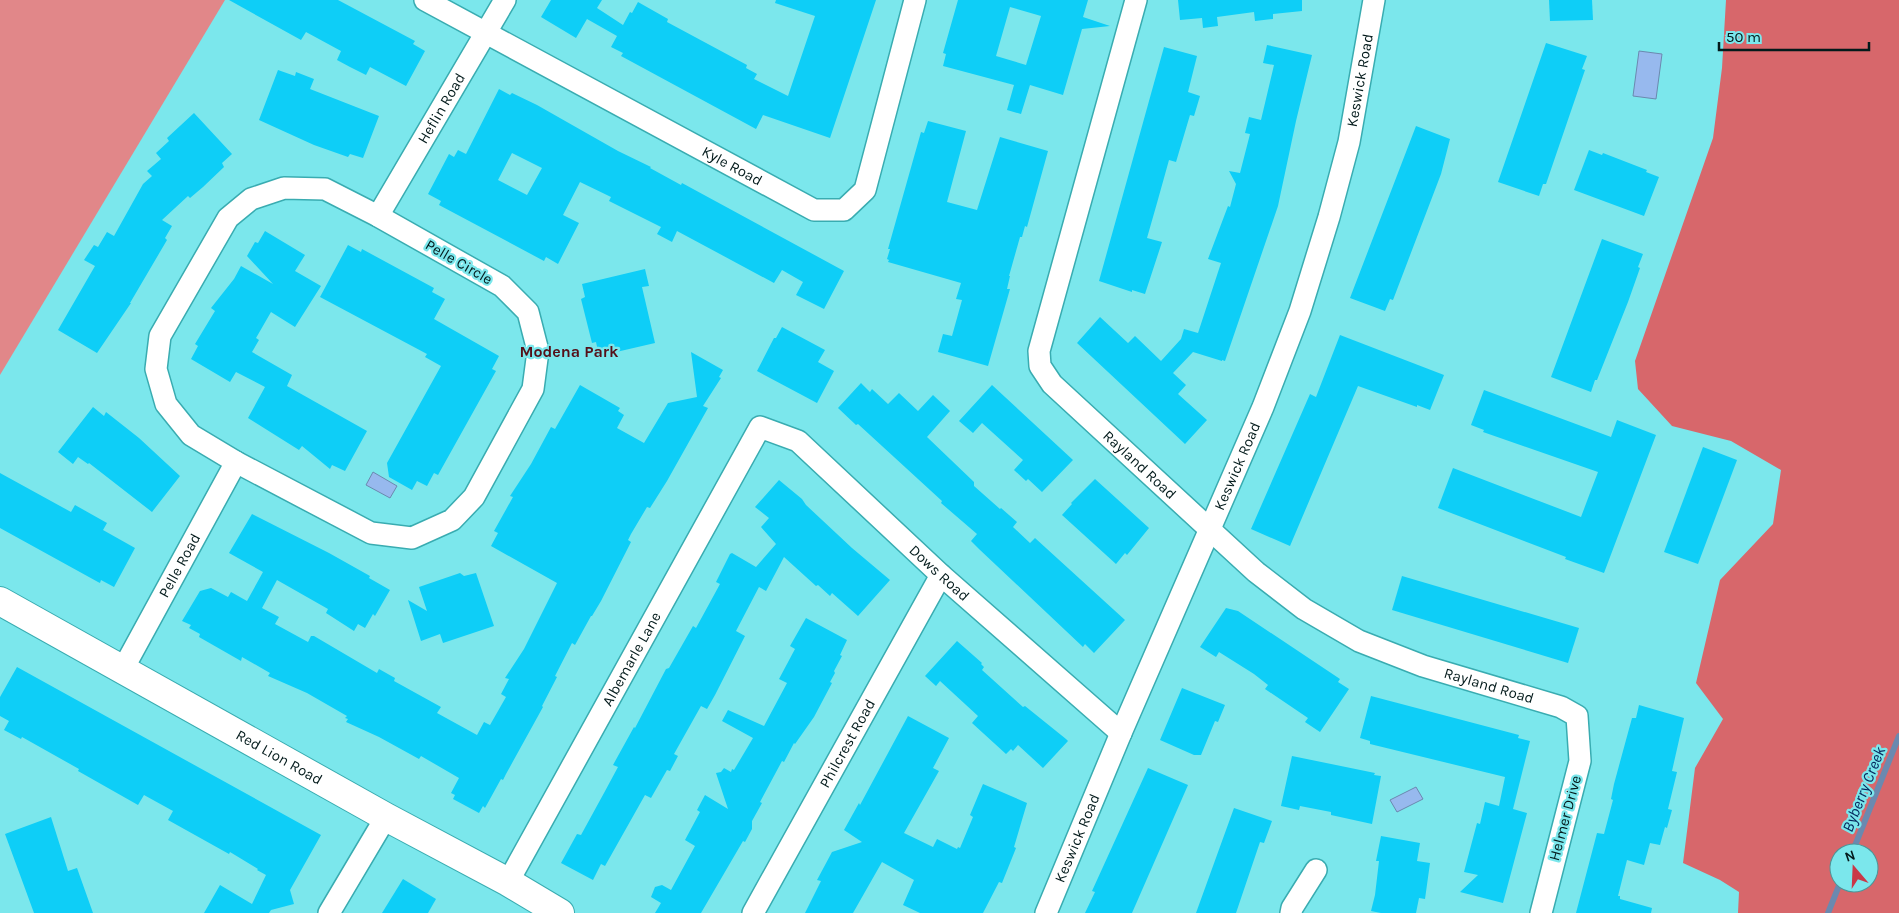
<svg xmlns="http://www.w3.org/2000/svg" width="1899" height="913" viewBox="0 0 1899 913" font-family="Karla,sans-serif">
<rect width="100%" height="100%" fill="#7be7ec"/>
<polygon fill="#e18789" points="0,0 225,0 0,375"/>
<path fill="#d7676b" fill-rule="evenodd" d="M1726,0H1899V913H1738L1739,892L1720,880L1683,863L1695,768L1723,719L1696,683L1720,580L1773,524L1781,470L1731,441L1672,426L1638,389L1635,361L1713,138L1722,68ZM1839,853H1869V883H1839Z"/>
<g fill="#97b9ee" stroke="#6b89af">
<polygon points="1639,51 1662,54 1656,99 1633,96"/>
<polygon points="373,472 397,486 390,498 366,485"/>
<polygon points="1416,787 1423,799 1397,812 1390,800"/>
</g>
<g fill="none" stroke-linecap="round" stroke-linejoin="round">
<g stroke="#6b89af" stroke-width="6">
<polyline points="1852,853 1899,736"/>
<polyline points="1828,913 1840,883"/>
</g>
</g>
<g fill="#0ecef7" fill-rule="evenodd">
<polygon points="229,0 338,0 415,41 413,44 425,51 406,86 370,67 366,75 350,67 337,60 341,51 306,32 301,40"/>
<polygon points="551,0 602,0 597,8 623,25 630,12 632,13 638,2 668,19 667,22 747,65 746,68 757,74 754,79 788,96 815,16 775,3 776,0 876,0 830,138 763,115 756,129 621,56 623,53 611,47 617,36 587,19 576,38 541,17"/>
<path d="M958,0H1088L1083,17L1110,26L1082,29L1063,95L1030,85L1021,114L1007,110L1014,85L943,66L946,54L943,53ZM1010,7L1041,16L1026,65L996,56Z"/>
<polygon points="1178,0 1302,0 1302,11 1273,14 1273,19 1255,21 1254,12 1217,17 1218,26 1203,28 1202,18 1180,20"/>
<polygon points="1549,0 1592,0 1593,20 1550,21"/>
<polygon points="1546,43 1587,56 1582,69 1585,70 1546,184 1543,184 1539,196 1498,182"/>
<polygon points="1267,45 1312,55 1296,121 1278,206 1225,361 1222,360 1222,361 1193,352 1173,373 1186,385 1178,394 1207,420 1185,444 1077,343 1100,317 1128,343 1135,336 1161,361 1181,339 1184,329 1198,333 1221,263 1208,259 1228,206 1230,207 1236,184 1229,171 1240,173 1250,134 1245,133 1249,117 1261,120 1274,65 1263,63"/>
<polygon points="1164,47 1197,56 1188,92 1200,96 1194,116 1190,115 1176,162 1169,160 1157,203 1147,238 1162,242 1145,294 1132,290 1132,292 1099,281"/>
<polygon points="278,70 295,76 296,72 314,79 310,89 379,116 363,158 350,154 348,157 314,145 259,120"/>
<path d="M499,89L510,95L512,93L537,105L618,151L651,167L650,168L681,185L682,183L844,271L824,309L796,295L803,282L782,270L774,283L677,231L672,242L657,234L661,227L609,201L611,197L580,182L563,215L579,223L558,264L546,257L544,261L439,205L441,201L428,194L449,154L454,157L458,150L466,154ZM512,153L542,168L527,195L498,180Z"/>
<polygon points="194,113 232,154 222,163 224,167 203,187 190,198 188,196 162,220 172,226 165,238 167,240 130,303 131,303 97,353 58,330 95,266 84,260 94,245 98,247 107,232 114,236 143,184 152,176 147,171 161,159 156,153 169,141 167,138"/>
<polygon points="928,121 966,131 947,202 977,210 1000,137 1048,151 1027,227 1025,226 1022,237 1020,237 1009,276 1010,276 1007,289 1010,289 988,366 938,352 943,334 952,336 962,300 956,299 961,283 888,262 889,260 887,259 890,249 888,249 921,132 924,133"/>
<polygon points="1416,126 1450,139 1441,174 1393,300 1390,299 1385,311 1350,298"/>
<polygon points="1589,150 1602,155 1603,153 1647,170 1646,172 1659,177 1644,216 1574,190"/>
<polygon points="265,231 305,255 295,271 321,286 295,327 271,312 256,338 259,340 252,352 292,375 287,386 367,431 345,471 332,465 330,469 302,446 299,450 248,418 265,387 236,372 230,382 191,359 198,346 195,344 215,311 211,308 234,279 241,266 273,284 247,256 255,242 258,243"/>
<polygon points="1602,239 1643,254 1638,267 1640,268 1628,302 1597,380 1595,380 1591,392 1551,377"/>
<polygon points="348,245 361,252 362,249 434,288 432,292 445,299 434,319 499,356 492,369 496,371 438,475 434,473 427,486 417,481 412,490 389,477 387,463 441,366 425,357 427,354 320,297"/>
<polygon points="645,269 649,286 642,287 655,343 599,356 596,342 592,343 581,299 585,297 582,284"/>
<polygon points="782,327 825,350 818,362 834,371 817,403 757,371 774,338 776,338"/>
<polygon points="1340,335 1444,375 1430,410 1417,405 1417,407 1358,386 1290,546 1251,529 1310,394 1316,397"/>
<polygon points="691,352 723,370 719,377 721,378 703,406 708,408 667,481 650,508 647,507 631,534 628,540 631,542 601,601 592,616 591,616 575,645 572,643 555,676 557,677 542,706 543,707 506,774 503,780 501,779 485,808 483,806 479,813 453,799 455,795 451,793 459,778 421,756 419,759 379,737 346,722 348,719 345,718 347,716 307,693 268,676 270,673 242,657 241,661 199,637 200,634 189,628 191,625 182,621 200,591 211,588 228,597 231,592 247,601 263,572 229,553 252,514 329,553 370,576 369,578 390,590 375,616 373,614 365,628 358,624 354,631 326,613 328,609 277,580 262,608 279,617 275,624 308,642 311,636 314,636 377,673 379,669 395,678 394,681 441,707 437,713 477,735 484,722 490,725 506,697 501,694 509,679 505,678 524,649 557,583 491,546 498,533 494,531 513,497 510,496 531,464 551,427 555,429 580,385 620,408 618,411 624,415 617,428 644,443 668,403 697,397"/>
<polygon points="861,383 870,392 872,389 888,404 899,393 918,411 933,395 950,411 927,437 974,482 974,486 1000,509 1001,508 1017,522 1013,527 1030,543 1035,538 1125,620 1094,653 1085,644 1083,647 979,549 971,541 977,534 941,503 942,501 858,424 856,425 838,408"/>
<polygon points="992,385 1073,460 1042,492 1028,479 1026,481 1014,470 1023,460 982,423 973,433 959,421"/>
<polygon points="1484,390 1611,437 1617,420 1656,435 1604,573 1565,559 1566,557 1438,508 1453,468 1581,517 1590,493 1598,472 1483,432 1484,430 1471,425"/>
<polygon points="93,407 104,416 106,412 139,438 180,476 152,512 89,463 88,464 78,457 73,464 58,452"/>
<polygon points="1703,447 1737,460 1698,564 1664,552"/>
<polygon points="0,473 71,512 75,505 107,523 103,530 135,548 114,587 101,580 100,583 98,582 0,528"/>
<polygon points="1095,479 1149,528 1127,555 1125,553 1116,564 1062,515 1072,504 1071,503"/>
<polygon points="779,480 802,499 806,505 852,548 890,580 858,616 832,593 830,596 818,585 816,586 784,557 766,591 759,587 736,631 745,636 715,695 707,709 701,706 674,754 678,756 670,771 667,770 651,798 645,795 605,866 601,864 593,880 561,863 577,834 581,835 604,793 618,767 613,765 634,727 635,728 666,669 669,668 693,626 696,628 720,584 716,582 730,554 732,553 756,567 776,544 761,527 769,518 755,507"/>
<polygon points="460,573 464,576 476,573 494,626 443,643 440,634 421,641 408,600 427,611 419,587"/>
<polygon points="1402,576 1579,628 1568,663 1392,610"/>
<polygon points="1226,608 1238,611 1340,679 1338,682 1349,689 1320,732 1305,722 1308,718 1265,689 1268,685 1254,674 1219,652 1216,657 1200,647"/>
<polygon points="806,618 847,640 840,655 842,656 834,671 835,673 830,682 832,683 814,717 795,744 794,743 784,762 782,761 760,802 762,803 752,821 752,829 745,842 743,841 701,913 655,913 661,903 651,897 655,887 662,885 671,890 695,846 685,840 700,812 697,810 705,795 728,809 716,773 721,772 724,768 731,772 732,769 734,770 753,738 722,721 728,710 764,726 787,683 779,679 795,649 790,646"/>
<polygon points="957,641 982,663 981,664 984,667 982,670 1023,707 1025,706 1066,739 1068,741 1043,768 1018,745 1013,751 1011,749 1006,754 972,723 978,716 940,681 936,686 925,676"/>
<polygon points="17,667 321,835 290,890 294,904 271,910 269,913 204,913 220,885 252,904 266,875 257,870 258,869 230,852 229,854 168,820 173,811 144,795 138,805 78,771 79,769 22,737 21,739 4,730 9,721 0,716 0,697"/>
<polygon points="1182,688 1225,705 1218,722 1215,721 1201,755 1194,755 1160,740"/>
<polygon points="1371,696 1519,735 1518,738 1530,741 1513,809 1527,813 1503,903 1460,892 1478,875 1464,872 1477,823 1480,824 1485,802 1499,806 1505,777 1370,744 1370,741 1360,738"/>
<polygon points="1639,705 1684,718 1672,771 1677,772 1668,809 1672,810 1667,828 1665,827 1660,845 1650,843 1644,865 1627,860 1618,896 1620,896 1620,899 1652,908 1651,913 1576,913 1597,833 1604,834 1613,800 1611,799 1614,784 1632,718 1636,718"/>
<polygon points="908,716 949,738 933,768 939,771 904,833 933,847 937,839 957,849 958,847 960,848 973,817 970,815 983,784 1027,803 1014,847 1016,848 1002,883 999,882 983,913 920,913 903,905 914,880 882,862 853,913 805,913 821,881 817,880 832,852 862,842 844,830 859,803 860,805"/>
<polygon points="1292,756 1375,773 1374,775 1381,776 1372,824 1331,815 1331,812 1300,806 1299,810 1281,806"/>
<polygon points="1148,768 1188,785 1132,913 1085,913 1095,892 1092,891"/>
<polygon points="1234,808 1272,821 1264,843 1260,842 1236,913 1196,913"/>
<polygon points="51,817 68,871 77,868 93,913 34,913 5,834"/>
<polygon points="1381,836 1420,843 1417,861 1430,863 1425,899 1419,898 1416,913 1381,913 1371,911 1375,895 1379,861 1376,861"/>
<polygon points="403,879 436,899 428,913 382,913"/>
</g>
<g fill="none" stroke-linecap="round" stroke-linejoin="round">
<defs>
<g id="street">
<path id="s1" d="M425,0L814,210H844L865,190L915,0"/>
<path id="s2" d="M1136,0L1039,351L1040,366L1052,384L1256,572L1304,609L1359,641L1423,666L1561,707L1577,716L1580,761L1541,913"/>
<polygon points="284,188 325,189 378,216 502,286 528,312 538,351 533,389 474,497 452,520 412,538 371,533 236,462 191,435 166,404 156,369 160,336 228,218 251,199"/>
<path id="s3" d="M378,216L505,0"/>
<path id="s4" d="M123,669L236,462"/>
<path id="s5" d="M508,882L760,427L798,441L941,575L1121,733"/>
<polyline points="329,913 386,817"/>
<path id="s6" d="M753,913L941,575"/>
<path id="s7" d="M1046,913L1121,733L1263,407L1300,311L1329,217L1349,142L1374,0"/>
<polyline points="1291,913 1292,908 1316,870"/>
</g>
<g id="secondary">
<path id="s8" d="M0,601L386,817L508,882L560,913"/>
</g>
</defs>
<use href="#street" stroke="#39acb1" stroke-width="24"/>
<use href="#secondary" stroke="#39acb1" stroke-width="30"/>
<use href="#street" stroke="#fff" stroke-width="21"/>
<use href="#secondary" stroke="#fff" stroke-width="28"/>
</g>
<g text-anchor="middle" stroke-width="4.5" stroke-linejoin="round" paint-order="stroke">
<g font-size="15" fill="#031a1b" stroke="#7be7ec">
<text dy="5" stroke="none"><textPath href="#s7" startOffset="892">Keswick Road</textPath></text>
<text dy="5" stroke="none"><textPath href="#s3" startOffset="125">Heflin Road</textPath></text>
<text dy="5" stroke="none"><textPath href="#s1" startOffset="349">Kyle Road</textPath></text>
<text transform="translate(459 262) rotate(30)" y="5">Pelle Circle</text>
<text dy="5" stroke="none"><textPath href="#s2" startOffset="520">Rayland Road</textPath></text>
<text dy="5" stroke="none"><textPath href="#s7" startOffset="486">Keswick Road</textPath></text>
<text dy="5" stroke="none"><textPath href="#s4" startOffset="118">Pelle Road</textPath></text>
<text dy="5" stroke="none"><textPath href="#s5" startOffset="754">Dows Road</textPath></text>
<text dy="5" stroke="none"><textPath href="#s5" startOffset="255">Albemarle Lane</textPath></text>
<text dy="5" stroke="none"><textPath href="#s2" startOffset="940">Rayland Road</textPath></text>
<text dy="5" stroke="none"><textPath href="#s6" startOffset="194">Philcrest Road</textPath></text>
<text dy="5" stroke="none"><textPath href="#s8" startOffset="320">Red Lion Road</textPath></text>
<text transform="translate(1565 818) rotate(-75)" y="5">Helmer Drive</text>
<text dy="5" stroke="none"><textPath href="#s7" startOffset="81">Keswick Road</textPath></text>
</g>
<g font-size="16" font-weight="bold" fill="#550f18" stroke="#7be7ec">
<text x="569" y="357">Modena Park</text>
</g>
<g font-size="16" font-style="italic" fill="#05285d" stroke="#7be7ec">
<text transform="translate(1863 789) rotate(-68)" y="6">Byberry Creek</text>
</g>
</g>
<g transform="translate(1854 868) rotate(341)"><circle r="24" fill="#7be7ec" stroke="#4b9598"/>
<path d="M0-4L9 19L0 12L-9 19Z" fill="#c93848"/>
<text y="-8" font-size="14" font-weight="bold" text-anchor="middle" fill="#031a1b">N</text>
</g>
<path d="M1719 42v8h150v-8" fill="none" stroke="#031a1b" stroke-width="2.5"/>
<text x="1726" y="42" font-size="15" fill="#031a1b" stroke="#7be7ec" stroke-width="4" paint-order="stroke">50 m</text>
</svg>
